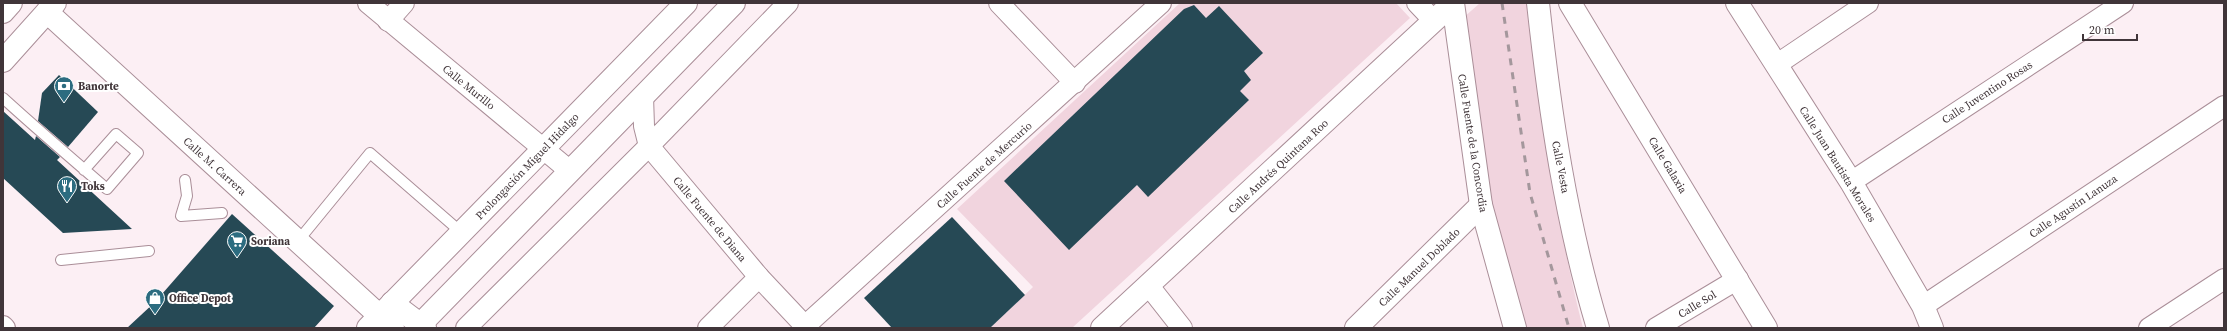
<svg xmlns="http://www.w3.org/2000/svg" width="2227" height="331" viewBox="0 0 2227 331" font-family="'Source Serif 4',serif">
<rect width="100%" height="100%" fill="#fceff4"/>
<g fill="#f1d4de">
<polygon points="1180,3 1396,3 1410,18 1072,328 990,328 1033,287 957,209"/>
<path d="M1480,3H1531C1542,111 1556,223 1583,328H1525L1489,195L1463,18Z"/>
</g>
<g fill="#264955">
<polygon points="1194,5 1206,18 1219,6 1263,53 1244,71 1251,80 1240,91 1249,100 1148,197 1137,185 1069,250 1004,181 1184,9"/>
<polygon points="59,75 98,112 68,147 38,121 42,93"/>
<polygon points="3,111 35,140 36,136 60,157 57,160 132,229 63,233 3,178"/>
<polygon points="232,214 334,306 314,328 127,328 155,302"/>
<polygon points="952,217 1025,295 990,328 892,328 864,298"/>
</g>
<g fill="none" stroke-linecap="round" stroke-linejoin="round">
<defs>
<g id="lane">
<path d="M3,98C37,129 72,159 107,189L138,153L116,134L84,170"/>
<polyline points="185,180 187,196 181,216 222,213"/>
<polyline points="298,241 370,153 462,233"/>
<polyline points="61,260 149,251"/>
</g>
<g id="street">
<polyline points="368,3 570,171"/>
<polyline points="999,3 1075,83"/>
<polyline points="1417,3 1434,21"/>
<polyline points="388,21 404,3"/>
<polyline points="1776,65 1868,3"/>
<polyline points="643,96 644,126 649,146 759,277 807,328"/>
<polyline points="1851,182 2123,3"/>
<polyline points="1149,286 1182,328"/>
<polyline points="1923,306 2224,106"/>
<polyline points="3,326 5,328"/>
<polyline points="805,326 1161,3"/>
<polyline points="466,328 649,146 788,3"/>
<polyline points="708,328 759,277"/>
<polyline points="1656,328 1738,279"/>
<polyline points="2149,328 2224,279"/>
</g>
<g id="secondary">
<polyline points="1453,3 1481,205 1515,328"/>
<path d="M1538,3C1550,113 1566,222 1598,328"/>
<polyline points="1570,3 1766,328"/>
<polyline points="1737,3 1851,182 1923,306 1932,328"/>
<polyline points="368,328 686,3"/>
<polyline points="417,328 734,3"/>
<polyline points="1102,328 1453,3"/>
<polyline points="1356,328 1481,205"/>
</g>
<g id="primary">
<polyline points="3,12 11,3"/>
<polyline points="47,12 393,328"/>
<polyline points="3,61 55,3"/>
<polyline points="392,303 425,328"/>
</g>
</defs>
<use href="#lane" stroke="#aa8e98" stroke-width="12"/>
<use href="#street" stroke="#aa8e98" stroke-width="22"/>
<use href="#secondary" stroke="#aa8e98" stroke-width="24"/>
<use href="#primary" stroke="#aa8e98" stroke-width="24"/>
<use href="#lane" stroke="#fff" stroke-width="10"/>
<use href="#street" stroke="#fff" stroke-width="20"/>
<use href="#secondary" stroke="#fff" stroke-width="22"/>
<use href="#primary" stroke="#fff" stroke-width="22"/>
<polyline stroke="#a4979c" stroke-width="3" stroke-dasharray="7 7" stroke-linecap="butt" points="1502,3 1530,193 1569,328"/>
</g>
<defs>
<symbol id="bank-pin" viewBox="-11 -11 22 30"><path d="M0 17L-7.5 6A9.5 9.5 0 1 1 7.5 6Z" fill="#2c6c80" stroke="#fff"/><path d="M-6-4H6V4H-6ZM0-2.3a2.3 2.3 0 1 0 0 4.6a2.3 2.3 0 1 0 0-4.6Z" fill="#fff"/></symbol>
<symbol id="restaurant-pin" viewBox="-11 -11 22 30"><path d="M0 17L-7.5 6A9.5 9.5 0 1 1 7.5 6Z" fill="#2c6c80" stroke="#fff"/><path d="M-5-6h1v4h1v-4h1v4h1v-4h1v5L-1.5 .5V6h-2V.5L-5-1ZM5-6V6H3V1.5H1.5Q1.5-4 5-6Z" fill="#fff"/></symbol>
<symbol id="supermarket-pin" viewBox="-11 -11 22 30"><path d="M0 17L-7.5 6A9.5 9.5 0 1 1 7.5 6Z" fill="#2c6c80" stroke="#fff"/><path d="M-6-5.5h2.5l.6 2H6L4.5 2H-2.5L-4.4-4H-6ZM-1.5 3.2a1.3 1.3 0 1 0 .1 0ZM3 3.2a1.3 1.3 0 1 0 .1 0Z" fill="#fff"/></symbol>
<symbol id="shop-pin" viewBox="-11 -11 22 30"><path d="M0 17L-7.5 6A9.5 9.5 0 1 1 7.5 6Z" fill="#2c6c80" stroke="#fff"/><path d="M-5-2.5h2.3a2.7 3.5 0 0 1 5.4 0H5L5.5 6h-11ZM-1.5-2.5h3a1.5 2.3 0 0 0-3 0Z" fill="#fff"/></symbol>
</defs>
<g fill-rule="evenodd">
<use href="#bank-pin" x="53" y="75" width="22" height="30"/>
<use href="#restaurant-pin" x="56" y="175" width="22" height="30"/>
<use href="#supermarket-pin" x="226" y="230" width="22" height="30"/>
<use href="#shop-pin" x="144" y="287" width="22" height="30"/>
</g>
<g text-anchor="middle" stroke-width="4" stroke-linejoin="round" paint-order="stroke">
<g font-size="11" font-weight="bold" fill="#403539" stroke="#fff" text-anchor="start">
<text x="78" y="90">Banorte</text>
<text x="81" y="190">Toks</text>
<text x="251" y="245">Soriana</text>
<text x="169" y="302">Office Depot</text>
</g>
<g font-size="11" fill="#403539" stroke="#fff">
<text transform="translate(469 87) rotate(39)" y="4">Calle Murillo</text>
<text transform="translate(1987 92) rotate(-33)" y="4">Calle Juventino Rosas</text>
<text transform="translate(1473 143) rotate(81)" y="4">Calle Fuente de la Concordia</text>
<text transform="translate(1838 164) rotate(58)" y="4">Calle Juan Bautista Morales</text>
<text transform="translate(984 165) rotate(-42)" y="4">Calle Fuente de Mercurio</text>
<text transform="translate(1668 165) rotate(59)" y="4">Calle Galaxia</text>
<text transform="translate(215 166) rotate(42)" y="4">Calle M. Carrera</text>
<text transform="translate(527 166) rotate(-46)" y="4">Prolongación Miguel Hidalgo</text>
<text transform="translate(1278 166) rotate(-43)" y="4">Calle Andrés Quintana Roo</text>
<text transform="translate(1561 167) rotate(79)" y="4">Calle Vesta</text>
<text transform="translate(2073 206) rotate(-34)" y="4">Calle Agustín Lanuza</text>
<text transform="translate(710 219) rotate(50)" y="4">Calle Fuente de Diana</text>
<text transform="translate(1419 267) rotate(-44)" y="4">Calle Manuel Doblado</text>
<text transform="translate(1697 304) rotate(-31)" y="4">Calle Sol</text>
</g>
</g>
<rect width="2227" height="331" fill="none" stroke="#403539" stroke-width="8"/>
<path d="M2083 34v6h54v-6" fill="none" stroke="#403539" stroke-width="2"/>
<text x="2089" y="34" font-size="12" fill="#403539" stroke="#ffffff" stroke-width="3" paint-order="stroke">20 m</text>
</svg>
